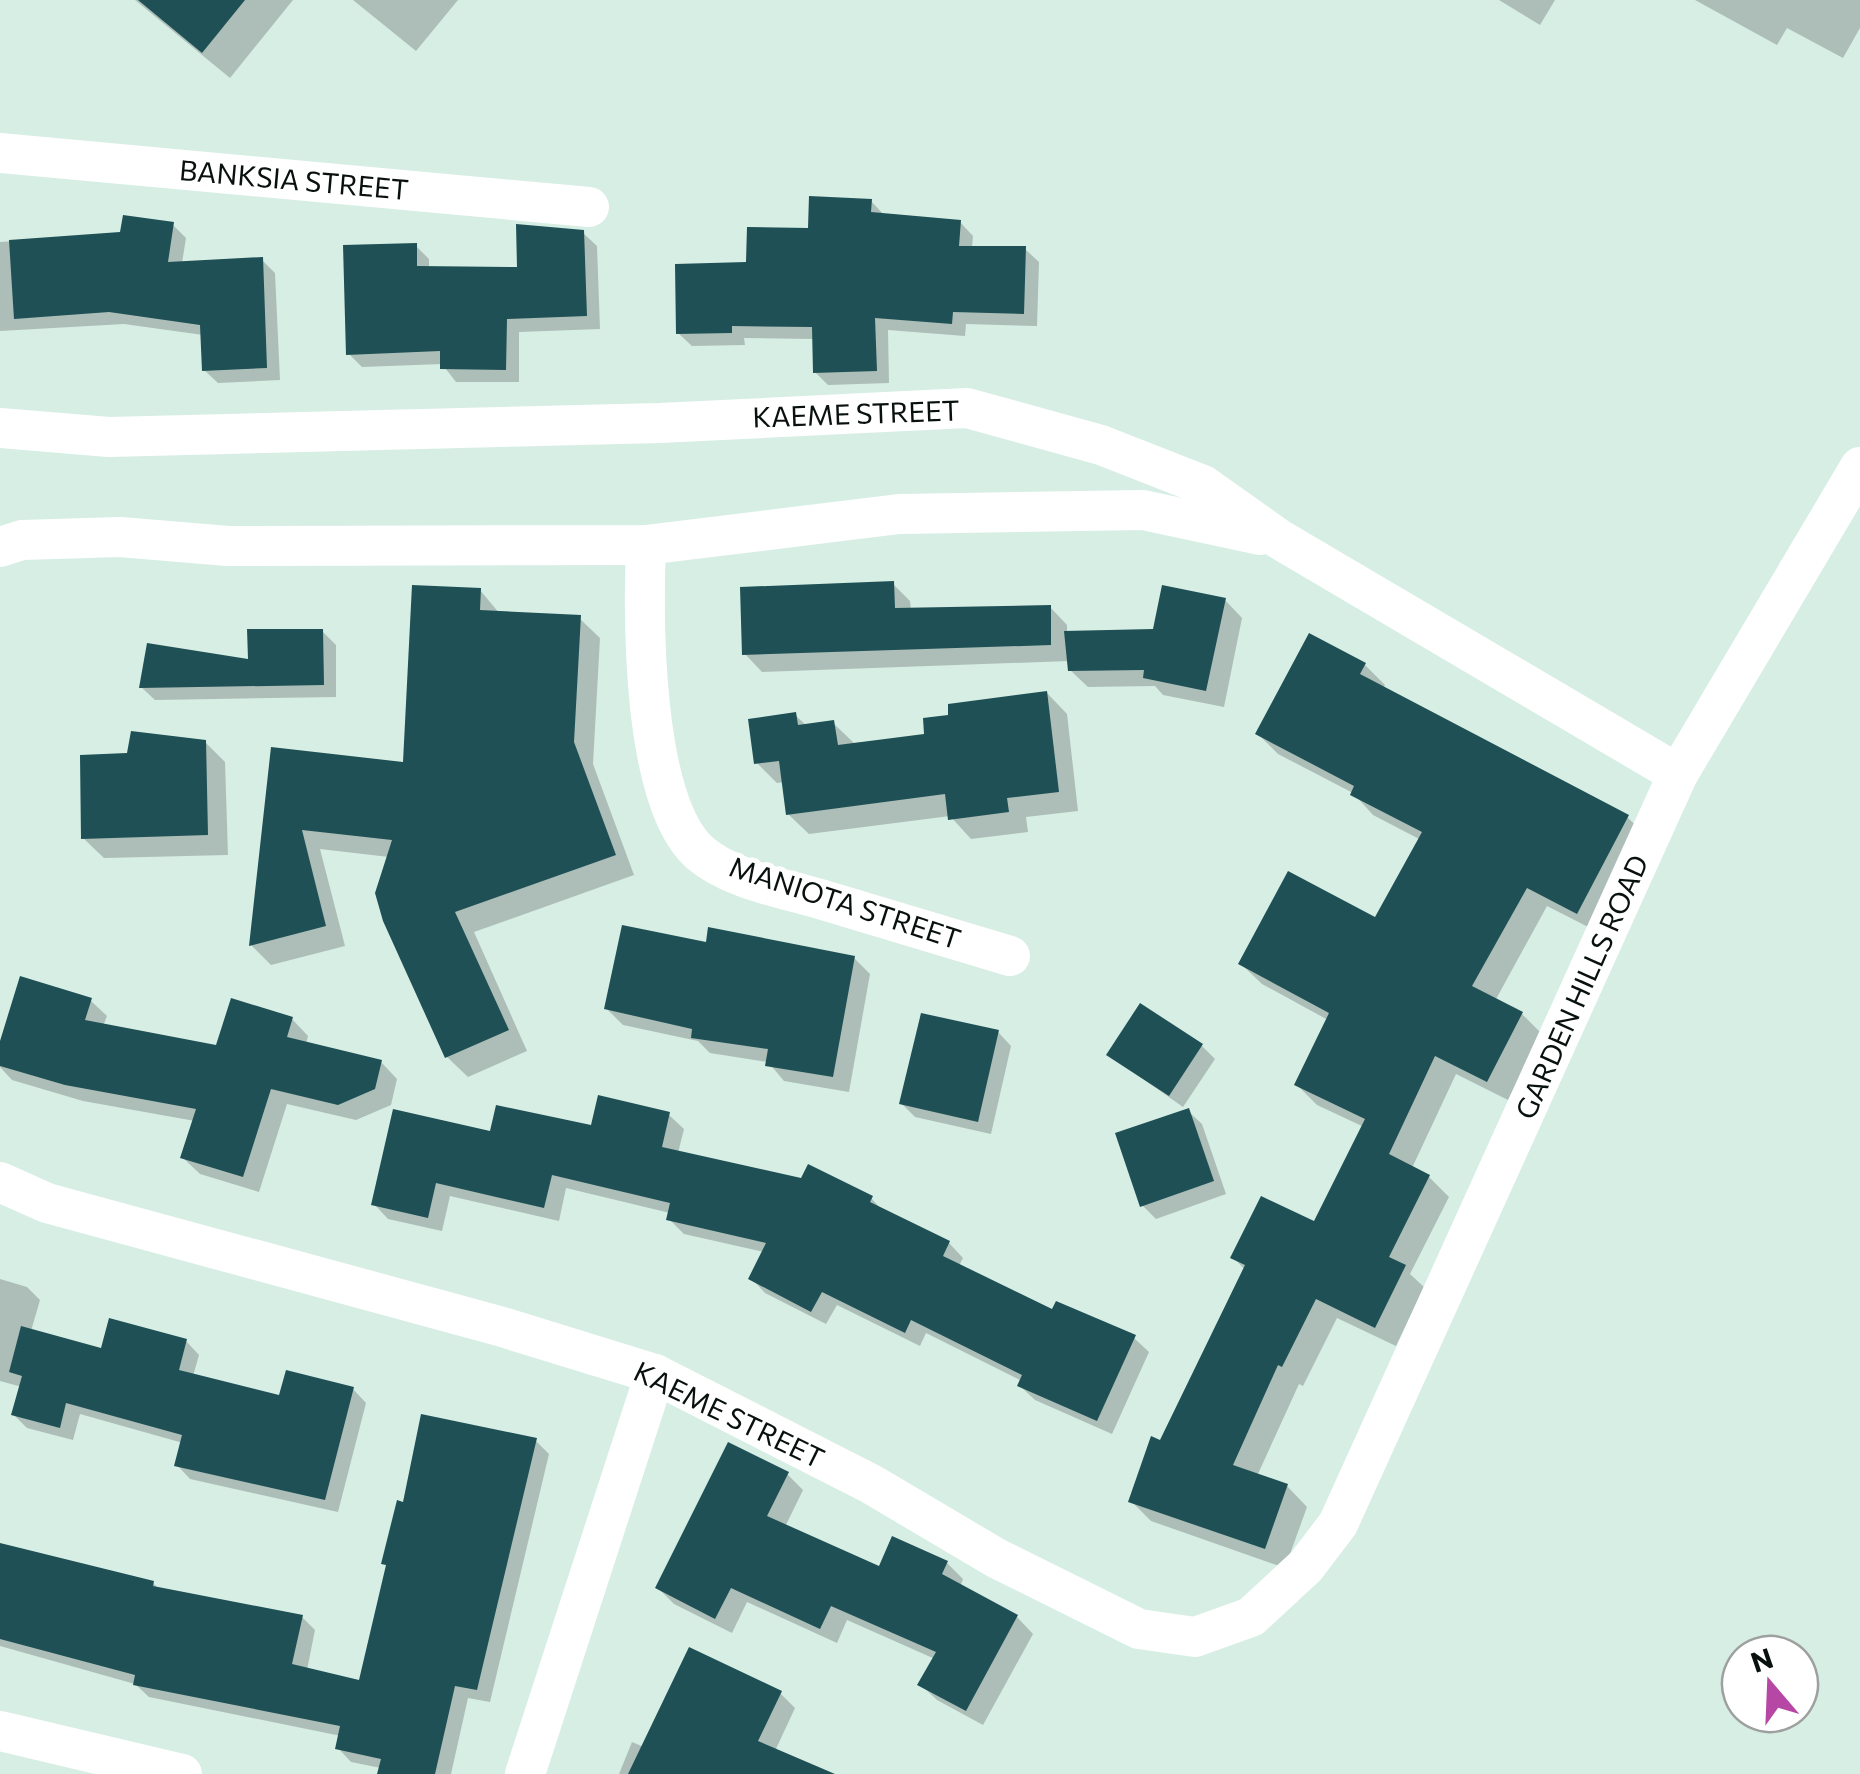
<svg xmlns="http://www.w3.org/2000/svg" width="1860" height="1774" viewBox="0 0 1860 1774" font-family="Commissioner,sans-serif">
<rect width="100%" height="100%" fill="#d7eee5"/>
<g fill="#0003">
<polygon points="135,0 293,0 230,78"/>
<polygon points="353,0 458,0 416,51"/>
<polygon points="1499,0 1555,0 1540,25"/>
<polygon points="1695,0 1860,0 1860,28 1843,58 1787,28 1777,45"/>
<polygon points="871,201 885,216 960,222 973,236 972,248 1025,249 1039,262 1037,326 966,324 965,336 888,330 889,383 828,385 815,372 814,339 744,338 745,345 692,346 678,333 748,265"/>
<polygon points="173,225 186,238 182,263 262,260 275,273 280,380 218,383 204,370 203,335 124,324 0,331 0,242 122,234"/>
<polygon points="583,233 597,246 600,329 519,332 519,382 456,382 442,364 362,367 349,354 416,246 429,259 429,269 520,269"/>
<polygon points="893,584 910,601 911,610 1050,607 1067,625 1067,633 1155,631 1225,600 1242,618 1224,707 1163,695 1155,686 1088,687 1070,670 1069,661 762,672 745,654"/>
<polygon points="480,590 500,614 579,618 600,638 593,764 634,875 474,932 527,1051 468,1077 447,1057 389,857 320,849 345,946 271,965 251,945 273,750 405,765"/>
<polygon points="322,631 336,645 336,697 155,700 141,687 250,662"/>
<polygon points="1365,665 1385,685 1383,689 1627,817 1648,837 1598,932 1547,906 1495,1001 1522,1014 1542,1034 1508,1100 1456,1074 1412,1168 1429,1177 1449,1197 1410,1274 1424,1287 1396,1346 1337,1318 1303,1386 1299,1384 1257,1476 1287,1486 1307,1507 1285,1568 1151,1521 1131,1501 1245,1270 1234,1258 1315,1225 1364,1127 1317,1105 1297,1085 1328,1020 1262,984 1241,964 1376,920 1421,840 1373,815 1353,793 1278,754 1258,734"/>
<polygon points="1047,693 1067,714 1078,811 1026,817 1028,832 971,839 950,816 809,834 788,814 784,782 777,783 757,763 795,715 807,726 833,723 854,743 927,736"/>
<polygon points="205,742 225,762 228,855 104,858 83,838 129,756"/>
<polygon points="708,945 854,958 870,974 849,1092 784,1081 768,1062 710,1053 698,1041 623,1025 607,1009"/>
<polygon points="90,1000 107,1016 103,1026 218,1048 292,1019 308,1036 306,1044 381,1062 397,1079 391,1105 356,1120 287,1104 259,1192 200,1174 183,1158 195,1121 83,1101 12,1080 0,1067 0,1050"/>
<polygon points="998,1032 1011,1046 991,1134 915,1117 902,1104"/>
<polygon points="1201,1045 1215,1059 1183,1107 1109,1055"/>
<polygon points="1188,1111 1202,1124 1226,1194 1156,1219 1142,1205"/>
<polygon points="669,1115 684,1129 678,1153 871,1198 884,1212 949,1243 963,1258 959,1266 1053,1312 1134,1338 1149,1352 1112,1434 1035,1400 1020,1386 1022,1381 926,1333 920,1346 837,1305 826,1324 765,1293 751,1278 764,1252 684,1234 669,1219 670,1213 566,1188 559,1221 450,1196 442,1231 388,1219 374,1204 492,1134 593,1128"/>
<polygon points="0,1279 27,1287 40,1300 31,1331 102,1351 186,1341 199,1355 193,1376 281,1398 353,1389 366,1403 338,1512 190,1479 177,1465 183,1443 80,1414 73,1440 27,1428 14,1415 22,1387 0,1381"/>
<polygon points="536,1441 549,1454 490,1702 468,1698 451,1774 380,1774 381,1768 351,1762 338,1748 341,1736 149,1697 135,1684 0,1646 0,1547 153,1583 159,1589 302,1617 315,1630 307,1670 361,1683 405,1505"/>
<polygon points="787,1474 803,1490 785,1527 880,1569 947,1563 963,1579 960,1587 1017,1617 1033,1634 983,1725 937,1700 920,1684 935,1659 847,1620 837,1643 747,1602 732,1633 674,1604 658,1588"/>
<polygon points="780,1693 795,1708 775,1751 822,1774 619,1774 632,1742 644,1747"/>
</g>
<g fill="#1f5055">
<polygon points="138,0 245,0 202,53"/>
<polygon points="809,196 872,199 871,212 961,220 959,246 1026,246 1024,314 953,312 952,324 875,318 877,371 813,373 812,327 732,326 732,333 676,334 675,264 746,262 747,227 808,228"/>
<polygon points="123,215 174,222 168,262 263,257 267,368 202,371 200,325 109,312 14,319 9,240 120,232"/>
<polygon points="516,224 584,230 587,316 507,319 506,370 440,369 440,351 346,355 343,245 417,243 417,266 517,267"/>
<polygon points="894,581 895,608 1051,605 1051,645 742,655 740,587"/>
<polygon points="412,585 481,588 480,610 581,615 574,742 616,855 455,912 509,1030 445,1058 383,921 375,893 392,840 302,830 326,926 249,946 271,747 403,762"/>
<polygon points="1162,585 1226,598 1206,691 1143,678 1144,670 1068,671 1064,631 1153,629"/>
<polygon points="247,629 323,629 324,685 139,688 147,643 248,659"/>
<polygon points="1309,633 1366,663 1360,674 1629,815 1577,914 1527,888 1472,986 1523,1012 1487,1082 1435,1056 1389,1154 1430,1175 1389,1257 1406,1265 1375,1328 1316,1299 1282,1367 1278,1365 1233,1465 1288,1484 1265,1549 1128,1502 1151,1436 1160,1440 1245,1265 1230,1258 1261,1196 1314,1221 1365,1119 1294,1085 1329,1013 1238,964 1288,871 1375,917 1422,832 1350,795 1354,786 1255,734"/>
<polygon points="1047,691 1059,792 1007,798 1009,812 948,820 945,794 786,815 779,761 754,764 748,719 796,712 798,725 834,720 838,745 924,734 923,718 948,715 948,704"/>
<polygon points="131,731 206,740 208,835 81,839 80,755 127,753"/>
<polygon points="622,925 706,942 708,927 855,956 833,1077 765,1066 768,1049 691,1038 692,1029 604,1009"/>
<polygon points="20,976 92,998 85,1020 216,1045 231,998 293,1017 287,1037 382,1060 375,1089 338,1105 271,1089 243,1177 180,1158 196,1109 65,1085 0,1066 0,1041"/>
<polygon points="1140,1003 1203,1044 1169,1096 1106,1055"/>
<polygon points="921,1013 999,1030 978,1122 899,1104"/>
<polygon points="598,1095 670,1112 662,1147 801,1178 808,1164 873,1196 870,1202 950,1241 943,1256 1052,1309 1056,1301 1136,1335 1097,1421 1017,1386 1022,1375 911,1320 905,1333 822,1292 811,1312 748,1279 766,1243 666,1220 670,1203 552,1175 544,1208 436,1183 428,1218 371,1205 393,1109 490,1131 496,1105 591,1125"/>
<polygon points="1189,1108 1214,1181 1140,1207 1115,1133"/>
<polygon points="109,1318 187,1339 179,1370 279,1395 286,1370 354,1387 325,1500 174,1466 182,1435 66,1403 60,1428 11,1415 22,1376 9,1372 21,1326 101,1348"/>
<polygon points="421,1414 537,1438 477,1690 455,1686 435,1774 377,1774 381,1759 335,1749 340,1726 133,1685 135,1675 0,1639 0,1543 154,1581 153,1586 303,1615 292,1664 359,1680 386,1565 381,1564 397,1500 403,1502"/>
<polygon points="728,1442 789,1472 767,1516 879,1566 892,1536 948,1561 942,1574 1018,1615 966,1711 917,1685 936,1652 831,1606 820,1629 731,1588 715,1619 655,1588"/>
<polygon points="689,1647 782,1691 758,1741 835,1774 628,1774"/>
</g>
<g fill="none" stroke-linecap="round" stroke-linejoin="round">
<g stroke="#fff" stroke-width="40">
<polyline points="0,153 589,207"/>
<polyline points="0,428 109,437 660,423 967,408 1101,445 1203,485 1279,539 1678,774"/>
<path d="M646,545C643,618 642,802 700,853C732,880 782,888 820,899C883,918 946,937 1010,956"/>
<polyline points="0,547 22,540 120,537 228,546 646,545 899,514 1143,510 1260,535"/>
<polyline points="0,1182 47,1203 499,1326 655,1374 871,1484 996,1558 1139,1629 1195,1637 1251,1617 1306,1566 1338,1524 1678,774 1860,467"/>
<polyline points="0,1731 182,1774"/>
<polyline points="525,1774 655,1374"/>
</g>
</g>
<g text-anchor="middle" stroke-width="10" stroke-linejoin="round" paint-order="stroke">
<g font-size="28" fill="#09110e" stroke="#fff">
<text transform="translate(294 180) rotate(5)" y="10">BANKSIA STREET</text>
<text transform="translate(856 414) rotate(-2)" y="10">KAEME STREET</text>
<text transform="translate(845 903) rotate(18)" y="10">MANIOTA STREET</text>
<text transform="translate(1582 987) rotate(-66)" y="10">GARDEN HILLS ROAD</text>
<text transform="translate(729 1415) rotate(26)" y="10">KAEME STREET</text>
</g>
</g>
<g transform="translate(1770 1684) rotate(341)"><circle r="48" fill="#ffffff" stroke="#9da09f" stroke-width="2.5"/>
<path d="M0-8L18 38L0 25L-18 38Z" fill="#b647a4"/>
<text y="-15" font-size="28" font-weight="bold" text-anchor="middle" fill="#09110e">N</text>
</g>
</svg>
